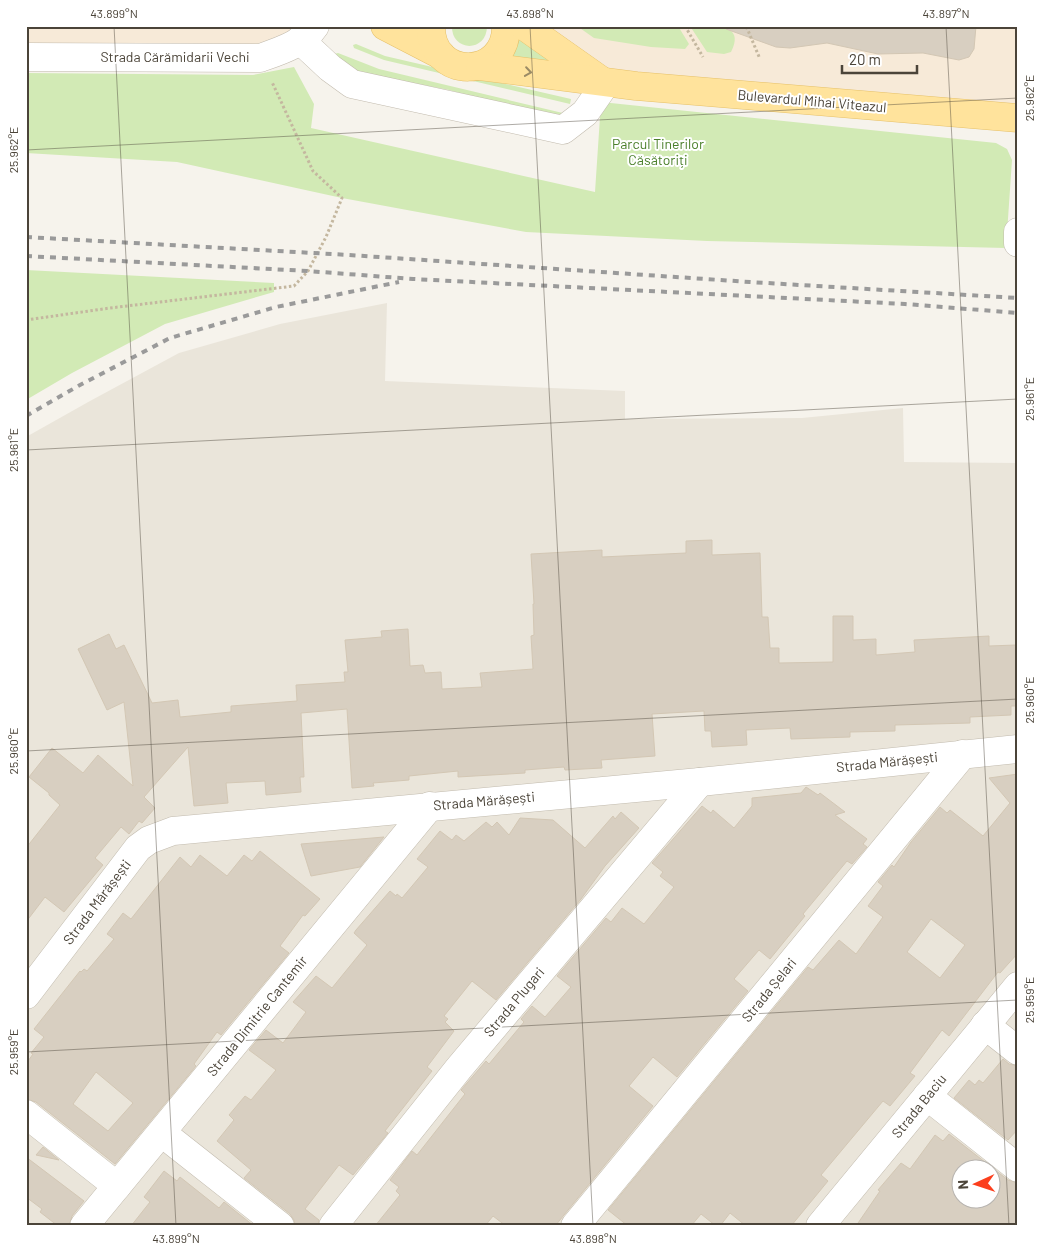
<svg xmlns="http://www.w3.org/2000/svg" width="1044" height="1252" viewBox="0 0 1044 1252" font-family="Barlow,sans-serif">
<rect width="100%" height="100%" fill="#f6f3ec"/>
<path fill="#eae5da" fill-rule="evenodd" d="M387,303L385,381L625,391V419L802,418L903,408L904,462L1018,463V1226H26V437L90,401L179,353L280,324ZM962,1170H992V1200H962Z"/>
<g fill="#f7ead8">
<polygon points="26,26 315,26 283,50 26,57"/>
<polygon points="529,26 1018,26 1018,117 609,80"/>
</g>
<g fill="#d2eab5">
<path d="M452,26H487C487,53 451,52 452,26Z"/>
<polygon points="577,26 678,26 689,44 685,49 651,47 594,38"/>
<path d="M690,26C709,26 747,21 731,52L724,54L707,52Z"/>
<polygon points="518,35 570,67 511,58"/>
<polygon points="356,44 385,56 571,99 570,104 384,60 354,48 353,45"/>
<polygon points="338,53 379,69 567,114 559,121 449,90 356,72 331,55"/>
<polygon points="294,67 314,104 311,128 595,192 601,102 996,143 1007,149 1012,160 1006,248 707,241 526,232 342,198 177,162 26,153 26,73 253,75"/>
<polygon points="26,270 274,283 274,292 165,324 72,373 26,400"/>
</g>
<g fill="#d8cfc1" stroke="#d3c7b4" fill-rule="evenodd">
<polygon points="726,26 976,26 974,49 969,57 959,60 923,53 878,54 827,43 790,48 776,47 726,29"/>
<polygon points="712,540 712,555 760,553 762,617 768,617 770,648 779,648 779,663 833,662 833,616 853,616 853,640 876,639 876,655 915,652 914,640 989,636 989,646 1016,645 1017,706 1011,706 1011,715 970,717 970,723 895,725 895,731 850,732 850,737 791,739 790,728 746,730 747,745 712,747 711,731 705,731 704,711 652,714 655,756 601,760 602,768 565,770 564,767 525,770 525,773 458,777 458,771 409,776 409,780 373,783 374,786 352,788 347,709 301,713 304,777 300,777 301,792 266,795 265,781 226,783 228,803 194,806 188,747 144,797 155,808 142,823 139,821 129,834 121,827 95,858 103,865 64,912 45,897 26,922 26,848 60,805 49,795 49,793 29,777 52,748 83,773 98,755 133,786 124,702 107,710 78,649 109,634 116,649 124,645 152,703 178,700 180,717 231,712 231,706 297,701 296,685 345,682 344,672 348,672 345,640 382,637 381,631 408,629 410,666 423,665 425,673 441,672 442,689 482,687 480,673 533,669 531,636 534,635 533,604 534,604 531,554 602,550 602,557 686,553 686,541"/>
<path d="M1018,774V953L1000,973L998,972L949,1036L942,1030L910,1073L915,1076L890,1106L883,1101L821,1175L828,1181L791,1226H746L730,1213L720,1226H716L701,1214L691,1226H628L608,1210L808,967L813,970L839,940L856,954L883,917L868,906L883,886L878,882L892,865L894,867L911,842L940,807L947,813L950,810L983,836L1010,803L989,778ZM931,919L965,945L940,978L907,952Z"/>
<polygon points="806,787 818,795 820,793 845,812 835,815 867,839 863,844 867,847 852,864 847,861 803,914 805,916 770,959 759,950 734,979 748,991 677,1077 653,1057 629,1086 653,1106 555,1226 506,1226 493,1216 485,1226 375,1226 400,1195 396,1191 399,1187 390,1180 412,1151 417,1155 465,1094 461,1090 486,1061 489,1064 524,1022 521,1019 532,1006 545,1017 571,987 557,976 606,918 611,922 622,908 644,924 674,887 660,876 663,872 652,863 702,806 711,813 713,810 734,828 752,806 752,798 801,793"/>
<polygon points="621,812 639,828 605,866 581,899 496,1000 472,981 444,1016 448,1019 445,1022 454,1031 427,1067 432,1071 385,1131 388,1133 353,1175 339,1165 305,1209 319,1220 318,1226 295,1226 294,1220 290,1214 244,1178 251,1170 217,1141 234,1120 229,1115 245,1096 251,1100 276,1070 249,1050 266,1030 283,1043 306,1012 293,1002 316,976 332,988 367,945 354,933 356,930 390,891 396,896 397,894 402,898 428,867 417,859 440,831 452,840 456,835 464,841 486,822 492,827 497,822 509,835 520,818 553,820 585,848 613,816 615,819"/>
<polygon points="384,837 360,867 311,876 301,844"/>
<path d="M260,851L320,899L305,916L303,915L280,946L289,953L221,1035L217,1032L194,1064L196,1066L115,1164L36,1102L26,1099V1064L33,1054L31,1053L44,1037L34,1029L80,971L81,972L84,969L87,971L114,939L107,934L123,913L131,919L180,857L191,867L200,855L227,876L244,855L252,861ZM96,1072L133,1103L108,1131L73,1104Z"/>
<polygon points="1003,1059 1009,1064 1018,1066 1018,1129 1008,1140 954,1098 969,1080 975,1085 979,1080 983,1083"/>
<path d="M949,1134L1008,1180L1018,1183V1226H856L880,1191L878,1190L901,1163L910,1169L935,1135L943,1141ZM962,1170H992V1200H962Z"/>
<polygon points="43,1147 59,1160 36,1155"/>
<polygon points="26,1157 84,1201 72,1216 69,1226 58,1226 40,1212 42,1209 26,1197"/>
<polygon points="164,1171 177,1181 180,1177 219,1208 224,1202 254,1226 131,1226 150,1202 144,1197"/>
</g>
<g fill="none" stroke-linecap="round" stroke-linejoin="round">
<defs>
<g id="minor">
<polyline points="300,40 330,68 352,84 563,130 585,113 606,83"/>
<path d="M26,57L260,58C280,51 303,44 315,26"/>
<polyline points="1018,232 1018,243"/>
<polyline points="26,995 138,848 149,840 173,831 700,782 1018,749"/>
<polyline points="985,1025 1018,1051"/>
<polyline points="927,1096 1018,1168"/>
<polyline points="26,1114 117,1186"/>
<polyline points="162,1133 280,1226"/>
<polyline points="84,1226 430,806"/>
<polyline points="333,1226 459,1068 700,782"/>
<polyline points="575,1226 963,754"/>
<polyline points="820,1226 1018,986"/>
</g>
<g id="major">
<polyline points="385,26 441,55"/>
<path d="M431,26C430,81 507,80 506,26"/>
<polyline points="524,26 602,81"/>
<polyline points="480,66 636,86 1018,118"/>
</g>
</defs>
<use href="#minor" stroke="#c2bbae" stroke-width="29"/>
<use href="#major" stroke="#e6c16a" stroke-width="29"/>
<g stroke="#c4b79f" stroke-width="3" stroke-dasharray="2.5 2.5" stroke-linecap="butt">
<polyline points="685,26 703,57"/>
<polyline points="741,26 747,28 760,59"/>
<polyline points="26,320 110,308 294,286 308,271 326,237 342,198 313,171 272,82"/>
</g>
<use href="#minor" stroke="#fff" stroke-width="28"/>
<use href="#major" stroke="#ffe39c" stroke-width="28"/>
<g stroke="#9a9a9a" stroke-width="4" stroke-dasharray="6 6" stroke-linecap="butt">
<polyline points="26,237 349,255 750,282 1018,298"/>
<polyline points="26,256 308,271 413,279 905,304 1018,313"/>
<polyline points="26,416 80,385 170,338 276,307 399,282"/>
</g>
</g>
<defs><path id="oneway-chevron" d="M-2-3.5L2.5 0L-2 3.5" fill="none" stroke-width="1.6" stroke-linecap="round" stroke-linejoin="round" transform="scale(1.25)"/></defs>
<use stroke="#9c8c66" href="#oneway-chevron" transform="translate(528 72) rotate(8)"/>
<path fill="none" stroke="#4b4439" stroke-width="1" stroke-opacity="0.45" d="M114,26L176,1226M530,26L593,1226M946,26L1009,1226M26,150L1018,98M26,450L1018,399M26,751L1018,699M26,1052L1018,1000"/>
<g text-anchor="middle" stroke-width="4" stroke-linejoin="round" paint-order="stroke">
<g font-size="14" fill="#4b4439" stroke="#fff">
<text x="175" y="62">Strada Cărămidarii Vechi</text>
<text transform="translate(812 101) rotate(5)" y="5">Bulevardul Mihai Viteazul</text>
<text transform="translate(887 762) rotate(-6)" y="5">Strada Mărășești</text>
<text transform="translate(484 801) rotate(-5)" y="5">Strada Mărășești</text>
<text transform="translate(97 902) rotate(-53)" y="5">Strada Mărășești</text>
<text transform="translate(769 990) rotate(-51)" y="5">Strada Șelari</text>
<text transform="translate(514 1002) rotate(-50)" y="5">Strada Plugari</text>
<text transform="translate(257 1016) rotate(-51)" y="5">Strada Dimitrie Cantemir</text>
<text transform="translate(919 1106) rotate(-51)" y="5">Strada Baciu</text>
</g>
<g font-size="14" fill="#4a7f2a" stroke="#fff">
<text x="658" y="149">Parcul Tinerilor<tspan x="658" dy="16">Căsătoriți</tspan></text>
</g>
</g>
<rect width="1044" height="1252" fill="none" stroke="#ffffff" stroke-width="55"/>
<g transform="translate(976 1184) rotate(267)"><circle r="24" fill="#ffffff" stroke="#b7b4b0"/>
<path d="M0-4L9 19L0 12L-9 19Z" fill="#fc3f1d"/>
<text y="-8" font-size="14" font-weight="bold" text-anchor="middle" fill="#4b4439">N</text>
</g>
<path d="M842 65v8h75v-8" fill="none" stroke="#4b4439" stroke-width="2.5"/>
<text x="849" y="65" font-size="15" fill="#4b4439" stroke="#ffffff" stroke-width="4" paint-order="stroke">20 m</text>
<rect x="28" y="28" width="988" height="1196" fill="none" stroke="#4b4439" stroke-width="2"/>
<g font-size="12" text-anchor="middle" fill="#4b4439">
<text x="114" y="18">43.899°N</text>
<text x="530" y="18">43.898°N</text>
<text x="946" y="18">43.897°N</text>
<text transform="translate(1030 98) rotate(-90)" y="4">25.962°E</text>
<text transform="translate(14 150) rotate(-90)" y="4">25.962°E</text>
<text transform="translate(1030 399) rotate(-90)" y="4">25.961°E</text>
<text transform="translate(14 450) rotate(-90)" y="4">25.961°E</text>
<text transform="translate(1030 700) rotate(-90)" y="4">25.960°E</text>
<text transform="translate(14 751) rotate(-90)" y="4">25.960°E</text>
<text transform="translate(1030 1000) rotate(-90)" y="4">25.959°E</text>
<text transform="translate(14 1052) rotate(-90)" y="4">25.959°E</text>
<text x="176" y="1243">43.899°N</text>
<text x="593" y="1243">43.898°N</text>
</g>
</svg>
